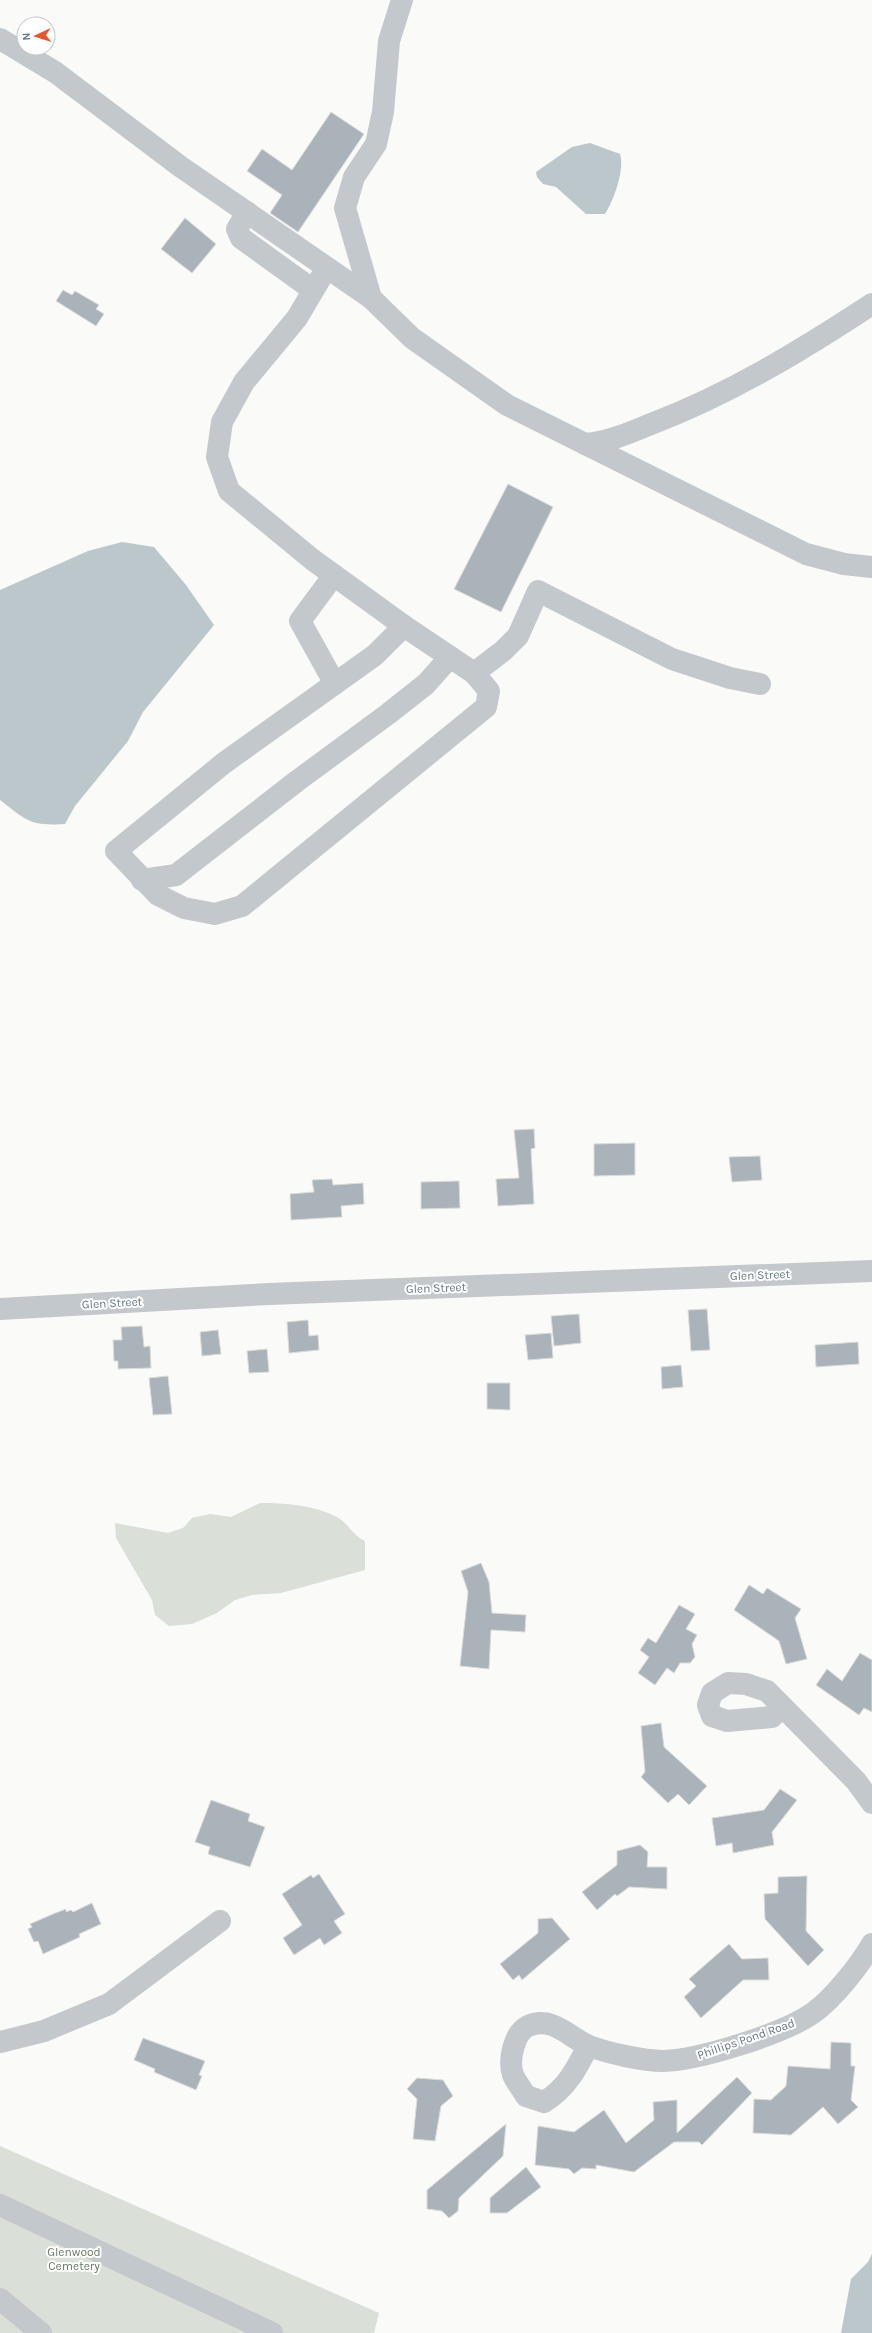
<svg xmlns="http://www.w3.org/2000/svg" width="872" height="2333" viewBox="0 0 872 2333" font-family="Karla,sans-serif">
<rect width="100%" height="100%" fill="#fafaf8"/>
<g fill="#dadfd7">
<path d="M260,1503C285,1503 314,1505 337,1517C348,1523 353,1536 365,1541V1570L281,1593L252,1595L235,1600L217,1613L192,1624L169,1626L155,1615L152,1600L116,1538L115,1523L168,1533L183,1528L192,1518L210,1514L231,1517Z"/>
<polygon points="0,2146 379,2313 374,2333 0,2333"/>
</g>
<g fill="#bbc7cb">
<path d="M590,143L620,154C625,169 614,200 605,214H586L556,187L543,184L537,177L536,172L572,147Z"/>
<path d="M122,542L154,547L186,585L214,625L143,712L128,741L75,806L65,824C30,826 27,821 0,800V590L88,551Z"/>
<polygon points="872,2254 872,2333 841,2333 851,2279 868,2262"/>
</g>
<g fill="#aab3b9" stroke="#dcdcda">
<polygon points="331,112 364,134 298,232 270,213 282,195 247,171 262,149 292,170"/>
<polygon points="185,218 216,244 192,273 161,249"/>
<polygon points="63,290 72,295 75,291 99,305 96,309 104,314 96,326 56,301"/>
<polygon points="508,484 553,507 501,612 454,589"/>
<polygon points="534,1129 535,1148 531,1149 534,1204 498,1206 496,1179 519,1178 514,1130"/>
<polygon points="635,1143 635,1175 594,1176 594,1144"/>
<polygon points="760,1156 762,1180 732,1182 729,1157"/>
<polygon points="332,1179 333,1185 363,1183 364,1204 341,1206 342,1217 291,1220 290,1194 314,1192 312,1180"/>
<polygon points="459,1181 460,1208 421,1209 421,1182"/>
<polygon points="707,1309 710,1350 691,1351 688,1310"/>
<polygon points="579,1314 581,1343 554,1346 551,1316"/>
<polygon points="308,1320 309,1336 318,1335 319,1350 289,1353 287,1322"/>
<polygon points="142,1326 144,1347 150,1346 151,1368 118,1369 118,1361 114,1361 113,1340 122,1340 121,1327"/>
<polygon points="218,1330 221,1354 202,1356 200,1332"/>
<polygon points="551,1333 553,1358 528,1360 525,1335"/>
<polygon points="858,1342 859,1364 816,1367 815,1345"/>
<polygon points="267,1349 269,1372 249,1373 247,1351"/>
<polygon points="681,1365 683,1387 662,1389 661,1367"/>
<polygon points="168,1376 172,1414 153,1415 149,1378"/>
<polygon points="487,1383 510,1383 510,1410 487,1409"/>
<polygon points="481,1563 489,1582 492,1613 526,1615 525,1632 491,1630 489,1669 460,1666 468,1592 461,1571"/>
<polygon points="749,1585 763,1594 767,1588 801,1609 795,1618 807,1659 786,1664 779,1641 734,1610"/>
<polygon points="679,1605 695,1614 686,1629 697,1635 692,1644 695,1657 690,1663 680,1663 674,1673 667,1668 655,1685 638,1673 649,1657 640,1650 648,1638 656,1643"/>
<polygon points="860,1653 872,1660 872,1712 864,1708 859,1715 816,1685 827,1669 842,1681"/>
<polygon points="661,1723 664,1747 707,1786 689,1805 678,1794 668,1803 641,1777 645,1772 641,1726"/>
<polygon points="780,1789 797,1800 772,1832 774,1845 733,1853 732,1843 716,1846 712,1818 764,1810"/>
<polygon points="211,1800 250,1814 248,1821 265,1827 250,1867 208,1854 210,1847 195,1842"/>
<polygon points="640,1845 648,1852 647,1867 667,1867 667,1889 629,1887 617,1896 615,1894 597,1910 582,1892 617,1865 617,1851"/>
<polygon points="319,1874 345,1914 334,1921 342,1933 324,1945 320,1938 294,1955 283,1938 302,1925 282,1894 311,1875 313,1878"/>
<polygon points="807,1876 806,1931 824,1950 808,1966 765,1919 764,1894 778,1893 778,1877"/>
<polygon points="92,1903 101,1924 79,1934 80,1937 43,1954 38,1941 34,1942 28,1929 32,1927 30,1924 53,1914 66,1909 66,1912 71,1910 73,1912"/>
<polygon points="552,1918 570,1939 522,1980 519,1975 513,1980 500,1964 538,1933 538,1919"/>
<polygon points="729,1944 742,1959 768,1958 769,1980 743,1980 701,2018 684,1997 696,1986 689,1979"/>
<polygon points="143,2038 205,2061 199,2075 202,2076 196,2090 154,2072 155,2069 134,2060"/>
<polygon points="831,2042 851,2043 851,2066 855,2066 851,2100 858,2107 838,2124 823,2107 791,2135 753,2133 754,2099 771,2100 786,2086 788,2066 830,2069"/>
<polygon points="737,2077 752,2093 702,2145 699,2142 674,2142 634,2172 596,2165 596,2169 582,2168 574,2174 569,2169 535,2165 538,2126 574,2132 604,2110 626,2143 654,2120 653,2102 677,2100 677,2133"/>
<polygon points="417,2078 443,2080 453,2096 441,2106 435,2141 413,2139 417,2099 407,2089"/>
<polygon points="506,2124 503,2156 459,2198 458,2211 449,2218 442,2211 427,2209 427,2190"/>
<polygon points="526,2167 541,2187 507,2213 490,2213 490,2198"/>
</g>
<g fill="none" stroke-linecap="round" stroke-linejoin="round">
<g stroke="#c3c8cc" stroke-width="22">
<polyline points="402,0 389,41 383,112 376,144 354,177 345,208 371,298 412,338 507,405 806,554 844,564 872,567"/>
<polyline points="0,39 55,72 181,167 371,298"/>
<polyline points="247,212 237,229 241,238 313,290"/>
<polyline points="326,269 297,318 244,382 222,422 217,457 229,491 313,560 404,626 474,673 503,651 518,636 538,591 672,659 730,678 760,684"/>
<path d="M585,444C609,442 629,433 651,424C730,394 802,350 872,304"/>
<polyline points="334,575 300,621 335,684"/>
<polyline points="404,626 375,655 224,763 116,851 158,895 184,908 215,914 242,906 486,707 489,691 474,673"/>
<polyline points="142,880 176,875 297,781 388,714 426,684 450,657"/>
<polyline points="0,1309 269,1294 872,1271"/>
<polyline points="781,1706 772,1717 727,1721 712,1716 708,1705 712,1693 728,1683 746,1684 767,1691 856,1781 872,1803"/>
<polyline points="0,2042 44,2031 109,2004 220,1921"/>
<path d="M588,2046C577,2068 567,2088 544,2102L526,2096C522,2089 516,2082 513,2075C508,2060 514,2033 528,2026C552,2015 570,2038 589,2046C608,2053 643,2061 663,2061C699,2060 783,2034 813,2013C834,1998 859,1966 872,1944"/>
<polyline points="0,2205 272,2333"/>
<polyline points="0,2299 41,2333"/>
</g>
</g>
<g text-anchor="middle" stroke-width="4" stroke-linejoin="round" paint-order="stroke">
<g font-size="12" fill="#657683" stroke="#fff">
<text transform="translate(760 1275) rotate(-2)" y="4">Glen Street</text>
<text transform="translate(436 1288) rotate(-2)" y="4">Glen Street</text>
<text transform="translate(112 1303) rotate(-3)" y="4">Glen Street</text>
<text transform="translate(746 2039) rotate(-19)" y="4">Phillips Pond Road</text>
</g>
<g font-size="12" fill="#687a64" stroke="#fff">
<text x="74" y="2256">Glenwood<tspan x="74" dy="14">Cemetery</tspan></text>
</g>
</g>
<g transform="translate(36 36) rotate(266)"><circle r="19" fill="#ffffff" stroke="#c1c8cd"/>
<path d="M0-3L7 15L0 10L-7 15Z" fill="#e4572e"/>
<text y="-6" font-size="11" font-weight="bold" text-anchor="middle" fill="#657683">N</text>
</g>
</svg>
